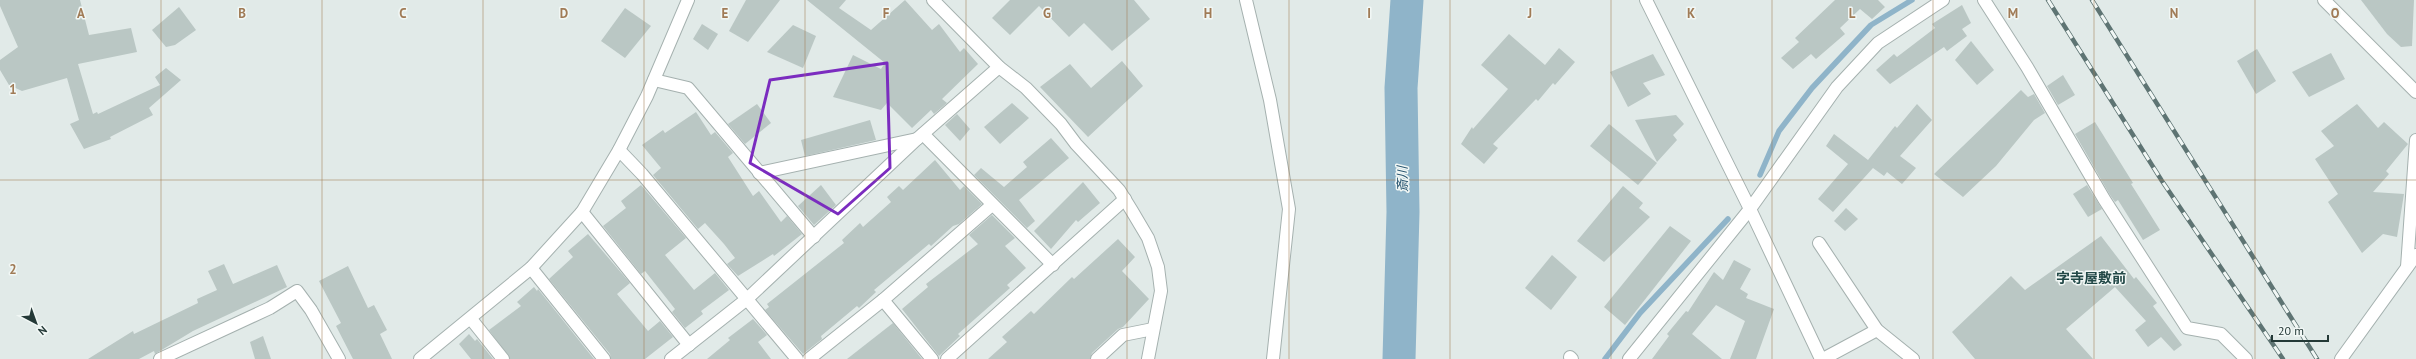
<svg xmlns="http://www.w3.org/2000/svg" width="2416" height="359" viewBox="0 0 2416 359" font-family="'PT Sans','Noto Sans JP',sans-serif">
<rect width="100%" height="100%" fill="#e1eae8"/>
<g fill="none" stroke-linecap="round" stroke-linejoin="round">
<g stroke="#8fb4c9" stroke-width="5.5">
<polyline points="1760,175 1779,131 1812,88 1871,25 1912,0"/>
<polyline points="1605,359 1640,313 1728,219"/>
</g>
<polyline stroke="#8fb4c9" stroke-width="33" points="1399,359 1403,212 1401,88 1407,0"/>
</g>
<g fill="#bac7c4">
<polygon points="0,0 80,0 89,35 131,28 137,52 78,64 93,114 97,112 98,114 160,85 155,77 166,68 181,80 149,108 153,115 110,137 111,139 84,149 70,124 79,120 67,78 22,91 9,85 0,70 0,60 18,47 0,6"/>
<polygon points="746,0 780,0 748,42 729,31"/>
<polygon points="807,0 846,0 839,8 871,30 905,0 932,30 939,24 960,52 964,48 978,64 942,99 947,103 934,114 931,110 912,128 887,103 881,110 833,97 853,55 881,69 885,63"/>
<polygon points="1010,0 1134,0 1150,19 1112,51 1084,23 1069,37 1039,6 1010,35 992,18"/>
<polygon points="1835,0 1878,0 1885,7 1872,19 1860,9 1840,28 1845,34 1816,59 1811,54 1793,69 1781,58 1799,42 1795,38"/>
<polygon points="2361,0 2414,0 2412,46 2401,47 2387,34"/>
<polygon points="1962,5 1971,23 1962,29 1967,36 1947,51 1944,47 1890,84 1876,70 1894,54 1897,57 1935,28 1932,24"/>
<polygon points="179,7 196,30 175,45 166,47 152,30"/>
<polygon points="625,8 651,26 625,58 601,41"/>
<polygon points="702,24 718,34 708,50 693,39"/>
<polygon points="793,25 816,36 803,68 767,52"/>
<polygon points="1509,34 1545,65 1559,48 1575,62 1555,85 1553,83 1538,101 1536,99 1493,144 1498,148 1484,164 1461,144 1472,127 1473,129 1508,89 1481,65"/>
<polygon points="1971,41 1994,70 1977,85 1955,60"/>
<polygon points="2257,49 2276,81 2256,94 2237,61"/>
<polygon points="2331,53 2345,79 2309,97 2292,72"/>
<polygon points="1653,54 1665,75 1643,83 1651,94 1628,107 1610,72"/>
<polygon points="1122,61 1143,86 1088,137 1040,87 1070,64 1091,88"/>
<polygon points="2063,75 2075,95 2058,105 2047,86"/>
<polygon points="2021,90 2028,97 2034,94 2045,113 2034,120 1996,166 1963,197 1934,174"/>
<polygon points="1012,103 1029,118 1000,144 984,127"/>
<polygon points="757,104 771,123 745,144 728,124"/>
<polygon points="1917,104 1932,120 1900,156 1916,168 1902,184 1887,172 1884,176 1873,168 1833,212 1818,199 1848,164 1826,146 1834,134 1868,160 1895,126 1897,128"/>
<polygon points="2357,104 2378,128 2384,122 2408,144 2386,171 2389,174 2373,192 2404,194 2397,237 2383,234 2362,253 2328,202 2338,194 2315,159 2334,146 2321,131"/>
<polygon points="696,112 711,135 715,132 733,153 728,157 753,196 759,191 781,222 787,216 802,234 774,256 773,254 738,276 727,264 735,258 724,244 705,223 698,229 653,175 661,168 642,145 663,130 665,133"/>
<polygon points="957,114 970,129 960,141 945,125"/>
<polygon points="1676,115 1684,124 1673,135 1677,140 1657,162 1635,120"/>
<polygon points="870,120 876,140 805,156 801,140"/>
<polygon points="2095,122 2133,183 2131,184 2160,230 2143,240 2118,200 2115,202 2110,195 2075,134"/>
<polygon points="1609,124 1657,163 1638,185 1590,146"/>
<polygon points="1051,138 1069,158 1019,200 1035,221 1027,228 974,175 981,168 1004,187 1027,167 1023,162"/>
<polygon points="935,160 960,190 964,186 982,204 959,224 953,226 931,246 929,244 874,290 876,292 859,308 857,306 821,336 822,339 803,354 765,310 769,307 767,304 844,243 842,240 860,223 863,227 891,202 887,197 899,186 903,190"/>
<polygon points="1083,182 1100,203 1078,222 1076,220 1051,249 1034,231"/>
<polygon points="641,185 686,238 665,255 694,290 715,273 729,290 701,311 703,314 685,328 672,312 675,309 645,271 641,274 603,226 626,208 621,201"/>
<polygon points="821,185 836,205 814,225 798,206"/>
<polygon points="2087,185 2102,209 2088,217 2073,194"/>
<polygon points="1623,186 1643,203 1639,208 1650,217 1604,262 1577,241"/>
<polygon points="1846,208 1858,219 1845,231 1834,221"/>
<polygon points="992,215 1015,238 1005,246 1026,268 1007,285 1010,288 958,334 960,336 939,356 902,309 928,287 926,284 978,244 969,235"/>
<polygon points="1670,226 1691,241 1625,325 1604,307"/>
<polygon points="588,234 630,283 617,294 648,331 660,321 673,337 645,359 611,359 610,354 549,279 573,257 568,251"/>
<polygon points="2101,236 2134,279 2136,277 2157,303 2153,306 2182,345 2174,351 2161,337 2148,347 2135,330 2146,321 2115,287 2066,329 2093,359 1975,359 1952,332 2011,276 2025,290"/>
<polygon points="1118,239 1135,257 1122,271 1149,299 1123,327 1118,329 1092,353 1090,359 988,359 1007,342 1002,337 1031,311 1034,314 1072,277 1074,279"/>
<polygon points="1552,255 1577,277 1551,310 1525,288"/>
<polygon points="1734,260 1751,269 1740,289 1748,294 1746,298 1774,309 1756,359 1730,359 1745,321 1716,305 1692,334 1722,359 1652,359 1669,336 1667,334 1686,311 1688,312 1714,272 1723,280"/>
<polygon points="224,264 233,284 277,265 287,287 193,331 155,354 154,351 139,359 88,359 133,331 134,334 198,303 197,299 217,290 208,271"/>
<polygon points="348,266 368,308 374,305 387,330 380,334 392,359 353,359 336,326 341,323 319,281"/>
<polygon points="534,287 537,291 538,289 594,359 510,359 489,330 521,306 517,302"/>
<polygon points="753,319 767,335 758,342 771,359 707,359 730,340 728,338"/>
<polygon points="893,323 922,359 847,359"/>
<polygon points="469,334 475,341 477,339 493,359 471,359 459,344"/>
<polygon points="263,336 271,359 255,359 250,342"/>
</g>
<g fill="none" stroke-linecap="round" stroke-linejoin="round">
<defs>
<g id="minor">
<polyline points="933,0 999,67 1026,88 1061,124 1076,144 1119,190 1132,211 1148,238 1158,267 1161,291 1148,359"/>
<polyline points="1246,0 1270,100 1289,209 1273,359"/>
<polyline points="1646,0 1750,209 1821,359"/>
<polyline points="1984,0 2027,67 2104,199 2187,328 2221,334 2246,359"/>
<polyline points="2324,0 2416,92"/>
<polyline points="654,80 688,88 814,237"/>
<polyline points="923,134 1053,265"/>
<polyline points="619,150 642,174 797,359"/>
<polyline points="759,173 917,139"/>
<polyline points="582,212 689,345"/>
<polyline points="1819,243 1877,330 1913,359"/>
<polyline points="2407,267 2416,140"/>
<polyline points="531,268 604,359"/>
<polyline points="883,300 932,359"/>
<polyline points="471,319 503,359"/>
<polyline points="1570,357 1572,359"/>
<polyline points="160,359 270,308 297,291 311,310 339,359"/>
<polyline points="420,359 531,268 582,212 619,150 647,96 688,0"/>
<polyline points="671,359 747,299 917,139 999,67"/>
<polyline points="809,359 883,300 992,205"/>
<polyline points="947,359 1125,199"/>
<polyline points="1097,359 1123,335 1153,329"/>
<polyline points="1629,359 1750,209 1837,87 1878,43 1943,0"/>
<polyline points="1823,359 1877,330"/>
<polyline points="2341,359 2416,255"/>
</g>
</defs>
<use href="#minor" stroke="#a5b1af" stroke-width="14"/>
<use href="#minor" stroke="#fff" stroke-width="12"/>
<defs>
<g id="rail">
<polyline points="2048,0 2162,181 2283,359"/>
<polyline points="2092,0 2317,359"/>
</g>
</defs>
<use href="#rail" stroke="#5e7473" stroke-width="4.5"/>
<use href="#rail" stroke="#f1f7f5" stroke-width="3" stroke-dasharray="9" stroke-linecap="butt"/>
</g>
<path fill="none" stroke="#7b2cbf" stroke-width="3" stroke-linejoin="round" d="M887,63L890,168L838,214L750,163L770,80Z"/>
<path fill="none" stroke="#a07b56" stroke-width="1" stroke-opacity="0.55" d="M161,0V359M322,0V359M483,0V359M644,0V359M805,0V359M966,0V359M1127,0V359M1289,0V359M1450,0V359M1611,0V359M1772,0V359M1933,0V359M2094,0V359M2255,0V359M0,180H2416"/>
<g text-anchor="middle" stroke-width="3" stroke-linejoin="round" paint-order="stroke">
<g font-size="13" font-style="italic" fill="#25536e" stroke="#f1f7f5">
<text transform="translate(1402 179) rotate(-91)" y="5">斎川</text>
</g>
<g font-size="14" font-weight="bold" fill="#224847" stroke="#f1f7f5">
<text x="2091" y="283">字寺屋敷前</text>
</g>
</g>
<g font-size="13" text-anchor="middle" font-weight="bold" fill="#a07b56" stroke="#f1f7f5" stroke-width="3" stroke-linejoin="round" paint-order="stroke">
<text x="81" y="18">A</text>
<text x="242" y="18">B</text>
<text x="403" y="18">C</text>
<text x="564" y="18">D</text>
<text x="725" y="18">E</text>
<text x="886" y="18">F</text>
<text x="1047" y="18">G</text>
<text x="1208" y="18">H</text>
<text x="1369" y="18">I</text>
<text x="1530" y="18">J</text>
<text x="1691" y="18">K</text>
<text x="1852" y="18">L</text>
<text x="2013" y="18">M</text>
<text x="2174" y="18">N</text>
<text x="2335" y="18">O</text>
<text x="13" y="94">1</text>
<text x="13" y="274">2</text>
</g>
<g transform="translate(36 323) rotate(139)" stroke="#f1f7f5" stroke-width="3" paint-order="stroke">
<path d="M0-3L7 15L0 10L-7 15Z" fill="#243937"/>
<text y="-6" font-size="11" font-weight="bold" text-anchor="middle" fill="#243937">N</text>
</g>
<path d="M2272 335v6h56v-6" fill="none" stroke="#243937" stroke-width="2"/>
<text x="2278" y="335" font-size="12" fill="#243937" stroke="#f1f7f5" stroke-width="3" paint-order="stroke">20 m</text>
</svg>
